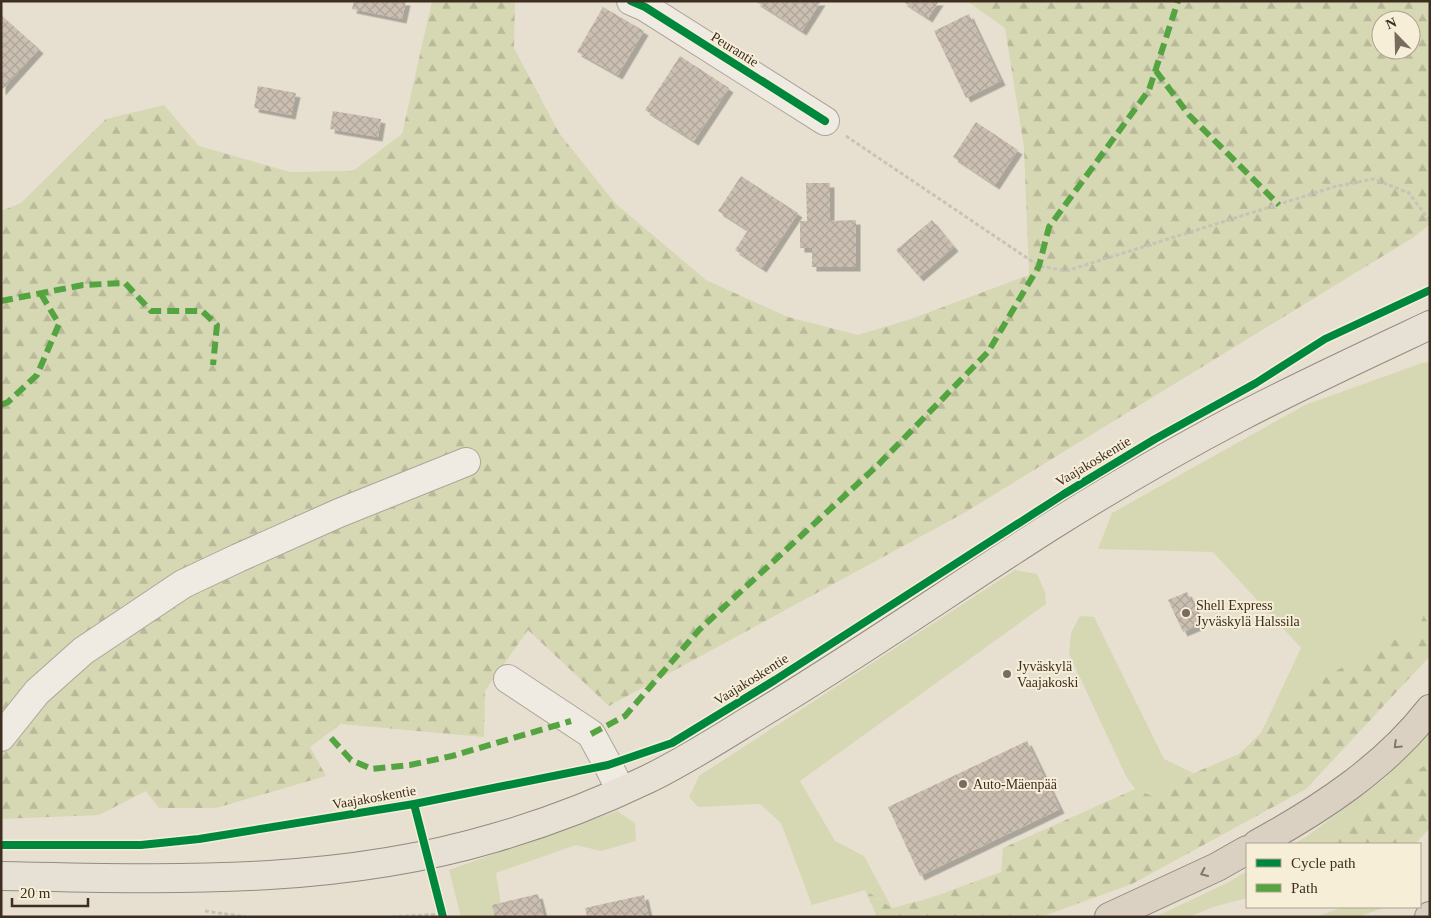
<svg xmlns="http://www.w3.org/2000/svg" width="1431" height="918" viewBox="0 0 1431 918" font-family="'Times New Roman',serif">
<defs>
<pattern id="forest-firs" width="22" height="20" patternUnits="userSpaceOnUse" patternTransform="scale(1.25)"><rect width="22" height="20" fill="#d6d7b3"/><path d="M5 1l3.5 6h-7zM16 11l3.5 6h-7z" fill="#b9b99a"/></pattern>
<pattern id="building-cross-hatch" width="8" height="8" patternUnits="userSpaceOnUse" patternTransform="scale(1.25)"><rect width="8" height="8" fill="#cbbfb2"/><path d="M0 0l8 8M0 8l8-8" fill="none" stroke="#afa499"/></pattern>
<filter id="shadow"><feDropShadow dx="4.5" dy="4.5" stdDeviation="0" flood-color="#0004"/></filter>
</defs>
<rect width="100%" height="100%" fill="#e7e0d1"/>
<g fill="#d6d7b3">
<polygon points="1430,362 1430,602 1411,644 1392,639 1311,685 1261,733 1301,648 1213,552 1098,549 1112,513 1305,405 1422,363"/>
<polygon points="1015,570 1037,574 1045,592 1046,604 800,781 835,841 864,856 892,908 865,890 812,905 781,823 760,804 698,807 689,797 699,776"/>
<polygon points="1080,616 1094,617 1164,759 1193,773 1175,781 1152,796 1135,789 1126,776 1069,654 1071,633"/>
<polygon points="1430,732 1430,761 1326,844 1293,844 1306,837 1383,780"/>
<polygon points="617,811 635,823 636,841 601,851 576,845 496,873 501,903 493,905 495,917 461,917 449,870"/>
<polygon points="1247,871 1247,898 1213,907 1189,917 1155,917 1227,883"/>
<polygon points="1343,907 1386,907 1358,917 1316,917"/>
</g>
<g fill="url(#forest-firs)" fill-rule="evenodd">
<path d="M432,1H515L514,48L559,133L615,203L706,280L788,317L858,335L911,319L1029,275L1024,147L1005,28L967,1H1430V224L1414,237L964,513L609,706L528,630L485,691L484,737L341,724L310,747L326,776L216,808H159L146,791L99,815L1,819V211L21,203L106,119L164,105L199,146L290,172L353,171L402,134ZM1381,20H1411V50H1381Z"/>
<polygon points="1430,602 1430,656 1306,789 1132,884 1041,917 877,917 865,890 892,908 930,898 1001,872 1003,848 1135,789 1152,796 1175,781 1239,754 1311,685 1392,639 1411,643"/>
<polygon points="1430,761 1430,828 1415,844 1326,844"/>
</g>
<g fill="url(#building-cross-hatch)" filter="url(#shadow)">
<polygon points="354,1 406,1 402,19 352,9"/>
<polygon points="755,1 821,1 802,31"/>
<polygon points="902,1 939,1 928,18"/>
<polygon points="603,7 644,31 618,75 577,52"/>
<polygon points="969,14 1001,81 966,98 934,31"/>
<polygon points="1,15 39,49 1,91"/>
<polygon points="680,56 729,88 694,141 645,110"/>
<polygon points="258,86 296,93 291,115 254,108"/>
<polygon points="333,111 381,119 378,137 330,129"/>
<polygon points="976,122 1018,150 995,185 953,157"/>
<polygon points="741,176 798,213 762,268 735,250 748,230 718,211"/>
<polygon points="806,183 830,183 830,221 856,220 856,267 812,267 812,248 800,248 800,221 807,221"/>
<polygon points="932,220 954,247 919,277 896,250"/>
<polygon points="1187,592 1202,624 1183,632 1168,600"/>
<polygon points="1027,741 1060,809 920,876 888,807"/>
<polygon points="538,894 544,917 495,917 492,905"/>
<polygon points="644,895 649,917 587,917 585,908"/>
</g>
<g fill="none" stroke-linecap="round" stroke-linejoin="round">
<defs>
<g id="minor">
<polyline points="631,1 645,7 825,121"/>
<polyline points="508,679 591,734 608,765 621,791"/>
<polyline points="1,737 37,692 83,651 183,584 238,558 339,513 466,462"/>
</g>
<path id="major" d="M1,876C167,879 332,886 494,838C546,823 598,803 648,779C683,762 716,741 750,720C851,660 948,592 1048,528C1110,489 1173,452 1238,418C1301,385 1366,355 1430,325"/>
<g id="highway">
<path d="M1257,844C1321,809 1385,767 1430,709"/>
<polyline points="1109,917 1217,867 1247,850"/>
<polyline points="1429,917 1430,916"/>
</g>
</defs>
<use href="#minor" stroke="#ada599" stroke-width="30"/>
<use href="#major" stroke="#928b80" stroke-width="30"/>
<use href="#highway" stroke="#928b80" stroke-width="30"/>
<g stroke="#c8c2b9" stroke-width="3" stroke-dasharray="4 2.5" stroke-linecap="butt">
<polyline points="846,136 1039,266 1066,271 1337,186 1374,179 1409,193 1430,221"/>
<polyline points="205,911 246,917"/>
<polyline points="392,917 442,914"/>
</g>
<use href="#minor" stroke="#efebe3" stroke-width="28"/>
<use href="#major" stroke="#e6e1d4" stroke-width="28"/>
<use href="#highway" stroke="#dad1c2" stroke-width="28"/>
<g stroke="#54a441" stroke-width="6" stroke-dasharray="12 6" stroke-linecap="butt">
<polyline points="1156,71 1189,115 1279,205"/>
<polyline points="1,301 83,285 125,283 151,311 202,311 217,325 213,365"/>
<polyline points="1,405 8,402 37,375 59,324 41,294"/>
<polyline points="591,734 625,716 699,630 878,465 988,352 1039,266 1049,227 1149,90 1178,1"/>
<polyline points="331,738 351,760 372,769 410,765 452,756 571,721"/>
</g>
<defs>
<g id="cycleway">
<polyline points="631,1 645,7 825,121"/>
<polyline points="414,804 443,917"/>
<polyline points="1,845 141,845 199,839 414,804 608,765 672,743 775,680 1064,494 1155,439 1256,383 1325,339 1430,290"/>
</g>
</defs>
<use href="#cycleway" stroke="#f7eed8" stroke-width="11"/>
<use href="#cycleway" stroke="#00873e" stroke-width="8"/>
</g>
<defs><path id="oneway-chevron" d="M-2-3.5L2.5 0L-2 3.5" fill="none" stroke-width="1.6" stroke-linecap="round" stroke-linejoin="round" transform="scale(1.25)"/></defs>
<g stroke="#847769">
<use href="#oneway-chevron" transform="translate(1397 745) rotate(136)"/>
<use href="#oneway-chevron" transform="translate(1204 873) rotate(155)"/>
</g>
<g fill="#786c5e" stroke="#f7eed8" stroke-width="2">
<circle cx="1186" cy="613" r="5"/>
<circle cx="1007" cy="674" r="5"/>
<circle cx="963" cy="784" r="5"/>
</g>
<g text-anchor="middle" stroke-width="4" stroke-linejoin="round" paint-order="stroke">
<g font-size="14" fill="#3d2e20" stroke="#f7eed8">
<text transform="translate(735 49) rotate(32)" y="5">Peurantie</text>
<text transform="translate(1093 461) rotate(-31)" y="5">Vaajakoskentie</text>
<text transform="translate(751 679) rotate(-32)" y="5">Vaajakoskentie</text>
<text transform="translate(374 797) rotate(-10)" y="5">Vaajakoskentie</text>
</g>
<g font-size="14" fill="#3d2e20" stroke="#f7eed8" text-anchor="start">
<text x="1196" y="610">Shell Express<tspan x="1196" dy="16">Jyväskylä Halssila</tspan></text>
<text x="1017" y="671">Jyväskylä<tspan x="1017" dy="16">Vaajakoski</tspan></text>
<text x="973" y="789">Auto-Mäenpää</text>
</g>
</g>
<rect width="1431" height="918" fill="none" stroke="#3d2e20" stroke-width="5"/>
<rect x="1246" y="843" width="175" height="65" fill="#f7eed8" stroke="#ada18e"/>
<rect x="1256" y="859" width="25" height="8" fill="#00873e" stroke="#ada18e"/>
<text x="1291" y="868" font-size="15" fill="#3d2e20">Cycle path</text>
<rect x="1256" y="884" width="25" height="8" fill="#54a441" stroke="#ada18e"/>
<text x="1291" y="893" font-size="15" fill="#3d2e20">Path</text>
<g transform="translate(1396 35) rotate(337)"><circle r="24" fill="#f7eed8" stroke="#ada18e"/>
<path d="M0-4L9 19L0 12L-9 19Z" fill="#786c5e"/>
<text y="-8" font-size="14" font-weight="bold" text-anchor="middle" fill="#3d2e20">N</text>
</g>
<path d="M12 898v8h76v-8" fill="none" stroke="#3d2e20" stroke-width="2.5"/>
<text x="20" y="898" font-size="15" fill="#3d2e20" stroke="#f7eed8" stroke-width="4" paint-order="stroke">20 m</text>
</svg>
